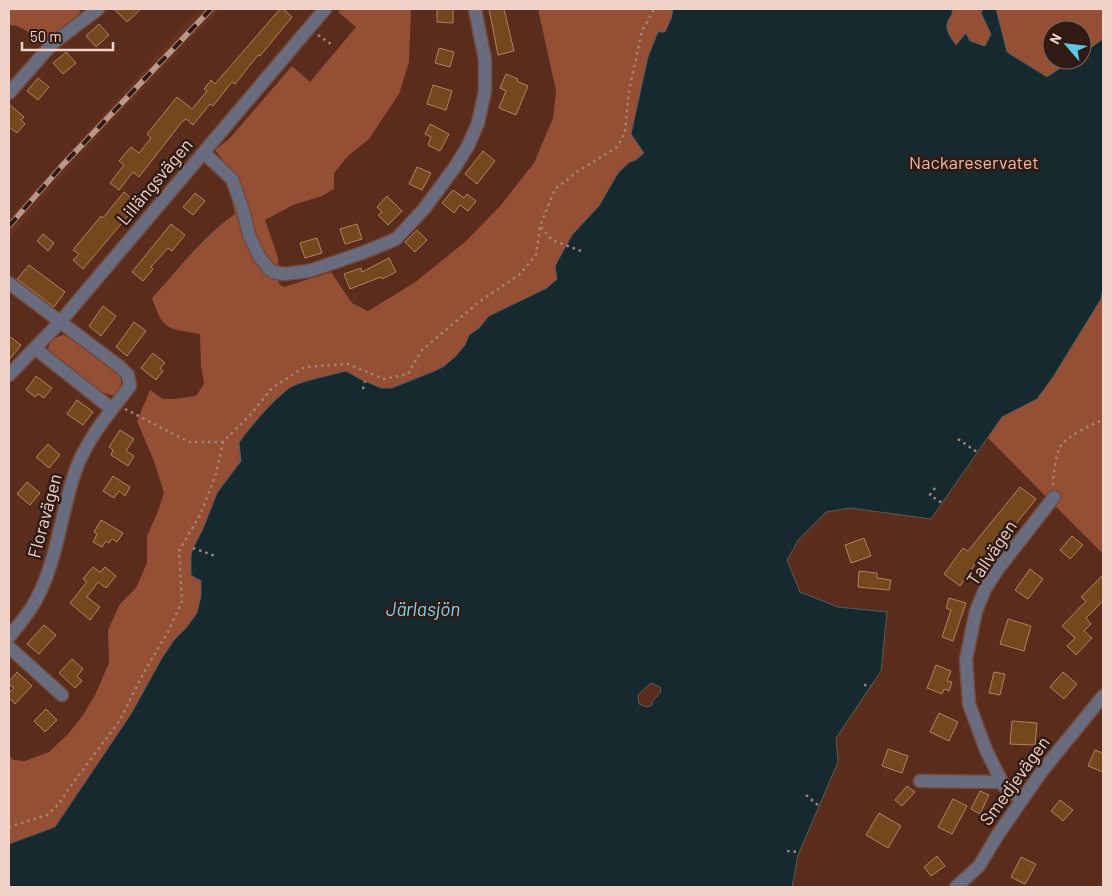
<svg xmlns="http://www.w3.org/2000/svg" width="1112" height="896" viewBox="0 0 1112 896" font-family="Barlow,sans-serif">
<rect width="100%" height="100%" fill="#592c1c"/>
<polygon fill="#66321f" points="199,9 220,9 79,157 9,238 9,218"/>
<g fill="#954f35" fill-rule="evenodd">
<path d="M9,9H76L81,11L59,36L43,45C34,37 22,24 9,25Z"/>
<path d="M341,9H411L409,62L399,94L369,139L348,156L334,173V189L322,196L293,205L265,220L278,258L279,284L284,287L331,272L352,303L368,311L414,283L465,242L501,205L534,163L553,118L556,91L538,9H673L671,19L665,32H658L648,57L631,134L644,153L636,160L629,162L618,173L599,206L572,235L557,279L547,288L489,316L479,328L470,335L465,345L456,356L443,367L391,388H381L360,379L346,371C331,375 306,379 293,386C279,393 248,429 239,443L241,461L217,493L203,529L193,548L201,581V596L197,613L186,628L174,640L162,658L131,714L55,827L9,844V754L13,760L25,761L49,752L68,734L83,715L95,695L109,663L108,630L120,604L136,588L147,563V536L158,511L164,493L154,461L137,421L150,390L163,399H174L196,396L204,384L201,365L200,334C167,328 164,332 152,298C178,270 203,236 235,214L222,159L215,150L230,138L292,66L310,82L356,27L338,12Z"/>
<path d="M825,9H1103V554L986,436ZM1052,30H1082V60H1052Z"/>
<path d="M64,335L73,340L119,373C122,381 122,387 118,395C98,399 63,362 48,349C50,340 55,337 64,335Z"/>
</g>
<path fill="#15292f" stroke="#575c5d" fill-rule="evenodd" d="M673,9H952C953,15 951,15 948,21C944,29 951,38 956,45L966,33L970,41L985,46L991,34L981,13L983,9H996L1007,52L1047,77L1072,60H1082V54L1103,39V289L1101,299L1053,377L1037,399L1002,417L931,519L850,508L826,512L799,539L787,560L800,592L838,607L887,612L881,671L836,738L838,762L798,855L792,887H9V844L55,827L131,714L162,658L174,640L186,628L197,613L201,596V581L191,575V556L193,548L203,529L217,493L241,461L239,443C248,429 279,393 293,386C306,380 332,375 346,371L360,379L381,388H392L430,373L443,367L456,356L465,345L469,335L479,328L489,316L547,288L557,279L555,266L572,235L599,206L618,173L630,162L636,160L644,153L631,134L648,57L658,32H665L671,19ZM651,683L660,687L661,692L652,702V705L647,707L639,704L638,695Z"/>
<g fill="#75471d" stroke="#ae8461">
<polygon points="114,9 141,9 127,22"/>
<polygon points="280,9 283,9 292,17 260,56 258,55 235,84 232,82 213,106 210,104 193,125 186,119 181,123 139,177 133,172 119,190 110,183 124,165 119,161 131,147 139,153 151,138 147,134 177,97 192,109 207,91 204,89 211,80 215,84"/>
<polygon points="437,9 453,9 453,23 437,22"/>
<polygon points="489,9 504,9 514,51 498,55"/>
<polygon points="99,24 109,35 96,47 86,36"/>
<polygon points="439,48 454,52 450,67 435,63"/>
<polygon points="66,52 76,63 63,74 53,63"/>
<polygon points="506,74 518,79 517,81 528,86 516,115 499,108 506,91 500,88"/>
<polygon points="38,78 49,87 38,100 27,91"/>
<polygon points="433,85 452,91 446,110 427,104"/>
<polygon points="9,104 24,117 21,120 25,124 17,133 9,127"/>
<polygon points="430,124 449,134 440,151 428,145 431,137 425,134"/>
<polygon points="483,151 495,161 477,184 465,174"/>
<polygon points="417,167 431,173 422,190 409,184"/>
<polygon points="453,190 464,198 467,194 476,201 468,211 460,205 454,213 442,203"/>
<polygon points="124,192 138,204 83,269 73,260 79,254 73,250 101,216 103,218"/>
<polygon points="195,193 205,201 193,215 183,207"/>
<polygon points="387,196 402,211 388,225 378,215 382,212 377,207"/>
<polygon points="171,224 185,235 172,251 168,248 151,267 153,269 143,281 132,272"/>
<polygon points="357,224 362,239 345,244 340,229"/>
<polygon points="417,230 427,240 415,252 405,242"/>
<polygon points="43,234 54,243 48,251 37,241"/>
<polygon points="317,238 322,253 305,258 300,243"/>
<polygon points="389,258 396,272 382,279 381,277 350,289 344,274 361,268 362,272"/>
<polygon points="29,265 65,292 54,307 17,279"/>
<polygon points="103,306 116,316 101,336 89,326"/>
<polygon points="134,322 146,331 127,356 116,347"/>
<polygon points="9,336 21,345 9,360"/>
<polygon points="153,353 165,363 160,368 163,371 156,380 141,368"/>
<polygon points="36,376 52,388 44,398 38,394 35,397 26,390"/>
<polygon points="77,400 93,412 83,425 67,414"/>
<polygon points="120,430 134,439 126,451 134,456 128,466 111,455 113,450 109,447"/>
<polygon points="48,444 60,455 49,468 36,457"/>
<polygon points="113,476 130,487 125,496 119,491 114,498 103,491"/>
<polygon points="27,482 40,493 30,505 17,494"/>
<polygon points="1020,487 1036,499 986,561 980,557 960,586 944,574 963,548 968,551"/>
<polygon points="101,520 123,533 117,542 112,539 109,543 106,541 102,547 93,542 97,534 94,532"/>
<polygon points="1072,536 1083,545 1070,559 1060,550"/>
<polygon points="864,538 871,556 851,563 845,545"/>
<polygon points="93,567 100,572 105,567 116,576 106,588 98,582 87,597 100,607 90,620 70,603 87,582 83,579"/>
<polygon points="1030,569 1043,579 1028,599 1015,590"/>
<polygon points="859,571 877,573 877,578 891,580 889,590 858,587"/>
<polygon points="1103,575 1103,601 1086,618 1091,624 1084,631 1092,638 1076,655 1067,646 1075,638 1062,626 1086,601 1081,597"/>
<polygon points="949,598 966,603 953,641 942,637 951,610 946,608"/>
<polygon points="1008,619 1031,626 1024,651 1000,644"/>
<polygon points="44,625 56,635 39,654 27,644"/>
<polygon points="72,659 83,669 77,676 82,681 75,688 59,673"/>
<polygon points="936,665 951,671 947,681 952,682 949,691 944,689 942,694 927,688"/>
<polygon points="17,672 32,686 15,704 9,698 9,693 14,688 9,684 9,681"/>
<polygon points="994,672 1005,674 1000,695 989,693"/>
<polygon points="1063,672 1077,684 1064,699 1050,687"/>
<polygon points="46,709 57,720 45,732 34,721"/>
<polygon points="939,713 958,722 949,741 930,732"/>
<polygon points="1012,721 1037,723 1035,745 1010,744"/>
<polygon points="888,749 908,756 902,773 882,766"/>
<polygon points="1095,750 1103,753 1103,772 1088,766"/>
<polygon points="907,786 915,792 902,806 895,800"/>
<polygon points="980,791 989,795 980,814 971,809"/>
<polygon points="953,799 967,806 952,834 938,827"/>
<polygon points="1060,800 1073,810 1063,821 1051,811"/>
<polygon points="879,813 901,826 888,848 866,835"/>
<polygon points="937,856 945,866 931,876 924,867"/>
<polygon points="1021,857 1036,864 1025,884 1011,877"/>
</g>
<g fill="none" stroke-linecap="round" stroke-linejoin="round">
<defs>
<g id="street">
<polyline points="9,93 52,44 98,9"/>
<polyline points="204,153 232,179 243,210 249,235 259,256 268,268 273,272 284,274 309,271 362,253 396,239 424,209 455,167 468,146 478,123 485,91 485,60 475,9"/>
<path d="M9,283L120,367L128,375L130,386C110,412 88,437 76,469C61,511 58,559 36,600C29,613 19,625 9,637"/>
<polyline points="36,349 112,409"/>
<polyline points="9,375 60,322 325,9"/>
<polyline points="9,647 62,695"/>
<polyline points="920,781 1002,782"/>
<polyline points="1022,800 1004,786 986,750 969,704 966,659 976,611 985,589 998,569 1054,497"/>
<polyline points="956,887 979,866 997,836 1042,771 1103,696"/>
</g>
</defs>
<use href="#street" stroke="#744a3b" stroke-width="15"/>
<g stroke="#a78275" stroke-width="2.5" stroke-dasharray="2.5 4" stroke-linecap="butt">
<polyline points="318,35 331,44"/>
<polyline points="541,227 552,240 581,251"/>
<polyline points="363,389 365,381"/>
<polyline points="125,409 189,442 223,442"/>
<polyline points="958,439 977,452"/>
<path d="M1053,485C1053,475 1056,452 1062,444C1070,435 1092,424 1103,420"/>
<polyline points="935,488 930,495 942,503"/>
<polyline points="193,548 215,556"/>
<polyline points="864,685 871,686"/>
<polyline points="806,795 819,806"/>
<polyline points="9,828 15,825 47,815 59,804 67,791 120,720 144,672 168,632 182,601 179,551 200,515 216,474 223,442 251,414 272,388 305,367 348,364 384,379 408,374 421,351 479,302 519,275 536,255 540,226 555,189 577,172 617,147 625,132 629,91 642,31 654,9"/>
<polyline points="787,851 800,852"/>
</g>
<use href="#street" stroke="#696b7f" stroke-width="12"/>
<defs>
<polyline id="rail" points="9,226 61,167 211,9"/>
</defs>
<use href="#rail" stroke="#ba978b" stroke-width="5.5"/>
<use href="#rail" stroke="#301b14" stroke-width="4" stroke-dasharray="11" stroke-linecap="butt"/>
</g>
<g text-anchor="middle" stroke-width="5" stroke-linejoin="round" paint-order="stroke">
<g font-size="18" fill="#eeb8a5" stroke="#301b14">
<text x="974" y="169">Nackareservatet</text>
</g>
<g font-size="18" fill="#f0d2c8" stroke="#301b14">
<text transform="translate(155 182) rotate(-50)" y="6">Lillängsvägen</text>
<text transform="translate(45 516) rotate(-75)" y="6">Floravägen</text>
<text transform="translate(992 553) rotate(-56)" y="6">Tallvägen</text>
<text transform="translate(1015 781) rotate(-54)" y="6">Smedjevägen</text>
</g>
<g font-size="19" font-style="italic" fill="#77daf8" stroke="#301b14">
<text x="423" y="616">Järlasjön</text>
</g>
</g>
<rect width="1112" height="896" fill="none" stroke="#f0d2c8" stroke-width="20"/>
<g transform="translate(1067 45) rotate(298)"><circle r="24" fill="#301b14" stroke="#7d645c"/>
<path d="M0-4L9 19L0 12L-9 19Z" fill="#5cc7e7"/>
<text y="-8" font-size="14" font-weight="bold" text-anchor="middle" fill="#f0d2c8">N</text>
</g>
<path d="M22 42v8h91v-8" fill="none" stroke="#f0d2c8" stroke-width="2.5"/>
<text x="30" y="42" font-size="15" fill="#f0d2c8" stroke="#301b14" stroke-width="4" paint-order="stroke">50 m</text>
</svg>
